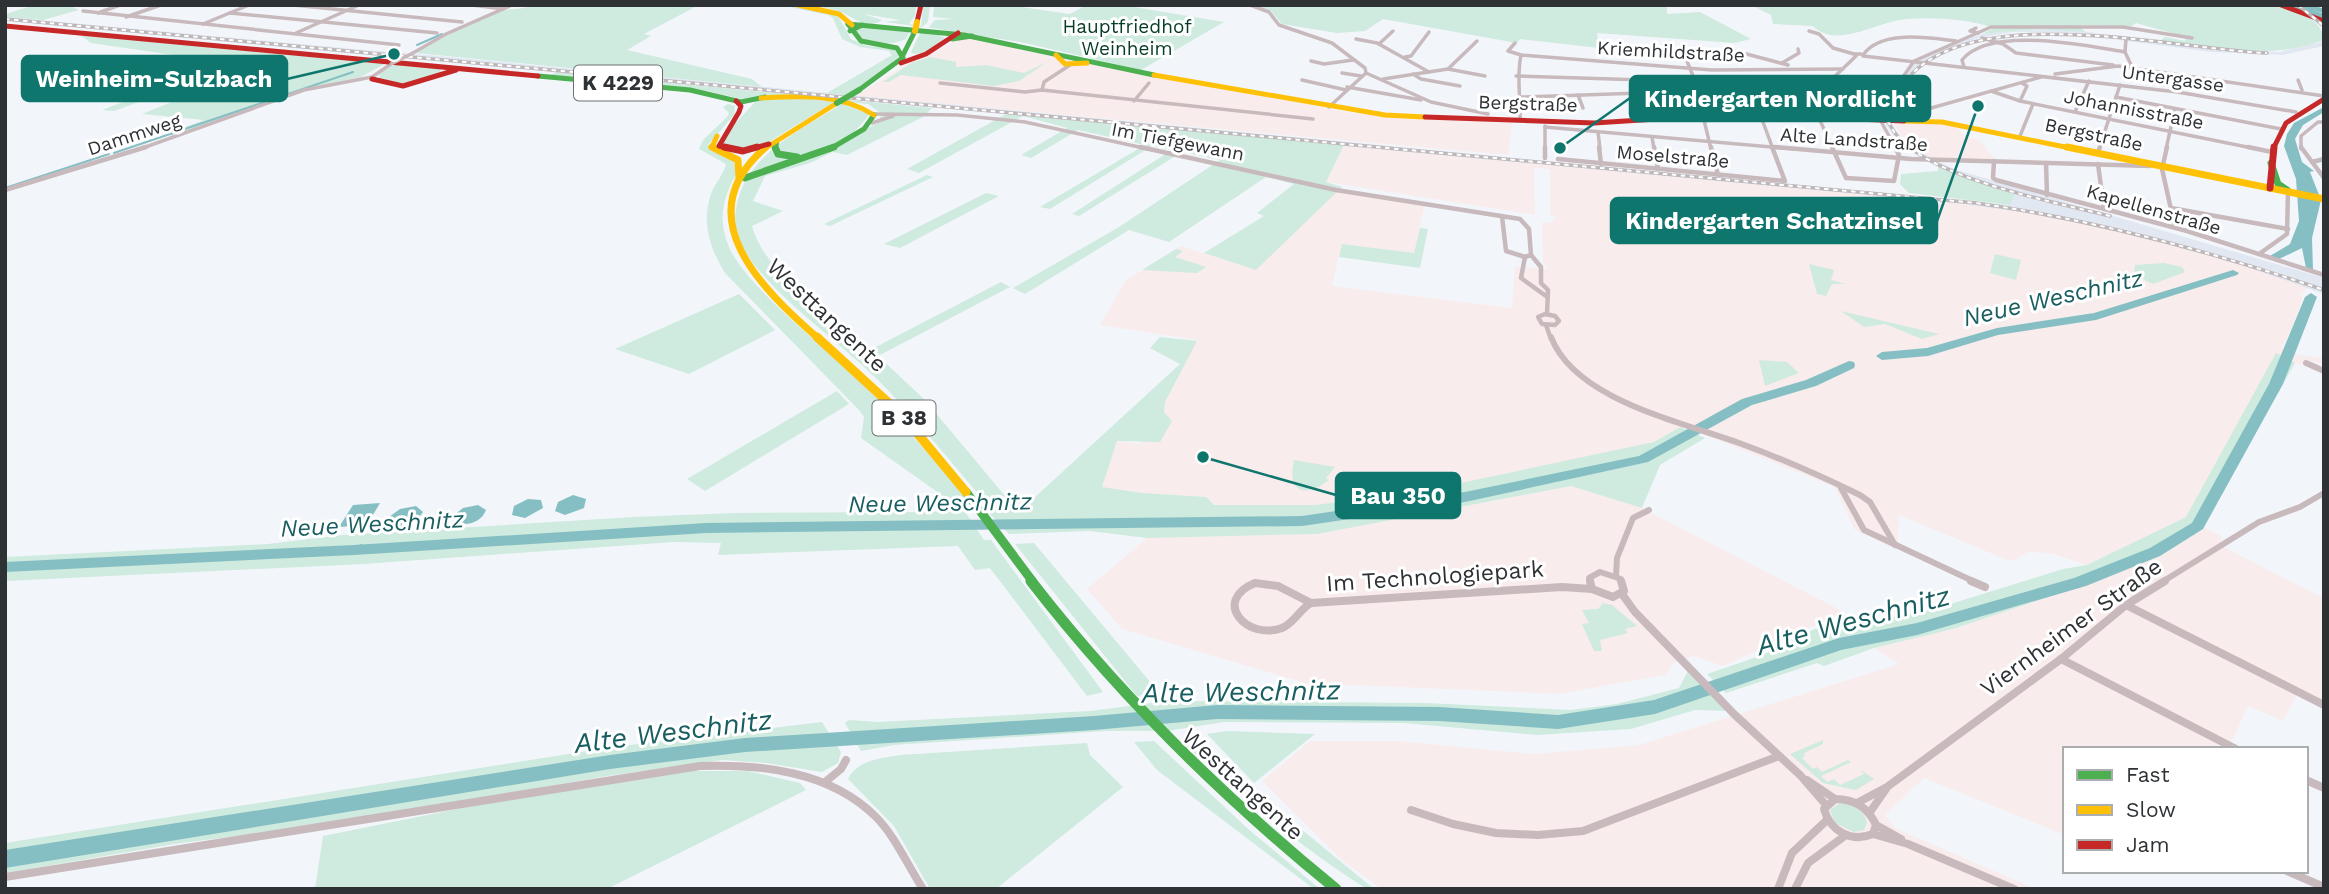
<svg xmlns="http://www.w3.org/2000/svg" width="2329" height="894" viewBox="0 0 2329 894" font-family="'Work Sans',sans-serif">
<rect width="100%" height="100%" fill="#f2f6fb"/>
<g fill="#f9eced">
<polygon points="1891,119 1955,126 1964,136 1979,140 1995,160 1930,158 1902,138"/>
<polygon points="1571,486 1642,508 1844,612 1723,666 1693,656 1673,663 1666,675 1558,694 1305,683 1122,629 1087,589 1147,538 1317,534"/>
<polygon points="2202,526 2221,536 2222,546 2324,598 2324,703 2298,692 2283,721 2248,706 2232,741 2222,741 2214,749 2065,749 2065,835 1924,778 1885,815 1895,828 2036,889 1382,889 1343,861 1262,781 1310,741 1398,741 1533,754 1639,745 1899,664 1874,648 1953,629 2099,580"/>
</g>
<g fill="#f9ecec">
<polygon points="969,38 1351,113 1512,122 1508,155 855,96 910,62 960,39"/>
<polygon points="1344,145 1964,204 2040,214 2121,229 2202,251 2306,287 2304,293 2299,293 2303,297 2293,326 2282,347 2298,355 2319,357 2324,359 2324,364 2309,361 2300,365 2276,354 2186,517 2087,565 2053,554 2030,551 2015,560 2007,560 1899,515 1898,541 1892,548 1854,529 1835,487 1683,426 1654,442 1618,451 1442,487 1316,505 1214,505 1205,497 1142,493 1102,487 1117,441 1140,444 1164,412 1165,402 1197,340 1100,325 1126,280 1181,246 1256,270 1337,189 1425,204 1414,253 1342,244 1332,286 1512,308 1515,266 1548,269 1543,262 1542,222 1551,223 1556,216 1550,215 1550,169 1534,168 1535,215 1326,182"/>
</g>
<g fill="#e1e8f2">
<polygon points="5,17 365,50 408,53 398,58 41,24 5,20"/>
<polygon points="2312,19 2324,23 2324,46 2283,55 2211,52 2057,32 2013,32 1978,38 1933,56 1916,68 1888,114 1893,127 1902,139 1920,152 1954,169 2324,278 2324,294 2213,255 2151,237 2075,220 1964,204 408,58 417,54 2010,205 1988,185 1938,165 1909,149 1895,138 1879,114 1910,66 1928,54 1982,34 2037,29 2073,30 2226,50 2279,52 2321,42 2322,28"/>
</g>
<g fill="#cfeade">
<polygon points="35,5 68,5 79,10 43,20 5,17 5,14"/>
<path d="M532,5H699L644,34L651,36L627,50L752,79L762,87L827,93L892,55L889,51L860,47L842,39L833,18L828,15L780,5L808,8L838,16L851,39L867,46L897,49L899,56L884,71L846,95L416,53C443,39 474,17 506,10C516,8 521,10 532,5Z"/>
<path d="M808,5H916L915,16L909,24L921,26L923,7L930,5L928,22L922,27L885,22L900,20L863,14L882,20C866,31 854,17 841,12C831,8 819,7 808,5Z"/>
<polygon points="934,5 1008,5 1070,14 1086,5 1122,5 1224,22 1141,70 1025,43 932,28 929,27 935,20 954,19 933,17"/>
<polygon points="1256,5 1667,5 1667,14 1700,12 1751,39 1735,43 1597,33 1599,48 1520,39 1517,43 1383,19 1365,31 1337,33 1282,24 1271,11"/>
<path d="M1751,5H2273C2292,7 2320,18 2324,37L2321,41C2269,60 2213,49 2159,42L2165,37L2185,41L2186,37L2136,23L2131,26L2079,25L2085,32L2037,29L1982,34L1994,28C1967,19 1936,17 1907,19C1877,21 1837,50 1813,26L1773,24L1771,15Z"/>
<path d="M863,26H891L942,34L939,36L945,38L927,52L914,54L911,52L921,31L910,29L906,39C888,47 872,44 856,35V30Z"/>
<path d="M89,35L390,61L361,77L313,87L173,136L167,134L204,120L142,114L262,65C239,61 210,51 188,60L233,68L114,111L102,110L201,72L168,65L187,57L91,43L81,36Z"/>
<polygon points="930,57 956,62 956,67 986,65 1024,73 1047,62 1019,81 994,86 901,75 889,82 883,82 911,63"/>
<path d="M399,62L439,69L441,71C426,85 398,85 378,80L380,73Z"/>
<path d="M556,72L932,108L923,117L847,155L833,152L810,163L765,176L753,201L783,211L752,226C764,273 833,318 870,350L1001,282L1010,287L878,356L924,399L1016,509H1022L1180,364L1150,348L1160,337L1197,341L1165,402L1164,412L1172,421L1160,442L1117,441L1102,487L1142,493L1206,497L1214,505H1316L1442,487L1654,442L1680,427L1705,438L1660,465L1642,508L1571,486L1317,534L1147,538L1089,531L1009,534L988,512L996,509L986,503C950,461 916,418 877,379C838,341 791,309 756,267C743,251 732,230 736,209C744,155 801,130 842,104L870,114L848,139L877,123L882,114L868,104L796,97L834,102L767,143L753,149L722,145V138L755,102L707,91L550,75Z"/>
<path d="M728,104L735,106L734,115L708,145L733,159L738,171C723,196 717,220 729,247C748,290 829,349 864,385C899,419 930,456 961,492L968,506L950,501L861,438L864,417L859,410L725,273C710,248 701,223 711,194C715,183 724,174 726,164L699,149L703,140L727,117L729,113L723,107Z"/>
<polygon points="1006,114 1344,145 1326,182 1342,187 1256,270 1204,253 1264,216 1257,213 1294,184 1266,177 1169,242 1129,230 1025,294 1013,288 1119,227 1220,160 1182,152 1079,216 1072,214 1172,150 1152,146 1050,209 1040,207 1145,145 1078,130 1031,158 1021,155 1067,128 1023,116 919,173 907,169"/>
<polygon points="1938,165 2015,193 2010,205 1909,193 1900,184 1901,174 1938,171"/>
<polygon points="927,175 933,177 830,226 824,224"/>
<polygon points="986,193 999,196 900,248 884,244"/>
<polygon points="1420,228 1428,229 1420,268 1339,257 1342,244 1414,253"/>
<polygon points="1176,249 1183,251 1175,257 1206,267 1197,273 1142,270"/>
<polygon points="1995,254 2021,260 2016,280 1990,273"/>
<polygon points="2164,263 2182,267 2185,272 2153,284 2134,275 2135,265"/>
<polygon points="1809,264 1834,270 1831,280 1845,284 1832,284 1826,296 1817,294"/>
<polygon points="739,294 775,330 689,374 615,349"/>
<polygon points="1841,311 1939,334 1922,339 1885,324 1864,327"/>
<polygon points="2276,353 2295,363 2202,526 2099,580 1953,629 1874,648 1824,666 1817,663 1726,693 1707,674 1763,655 1815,629 1928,611 2063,569 2087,565 2186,517"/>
<polygon points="1759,360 1787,362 1799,373 1765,386"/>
<polygon points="837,391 849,404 705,491 687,479"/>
<path d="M1294,460L1335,467L1326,478L1329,480C1304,499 1287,492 1294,460Z"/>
<polygon points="950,507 964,510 984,540 991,540 1103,692 1087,696 990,568 975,570 958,546 718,555 721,543 674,542 363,564 5,581 5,557 268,544 343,535 633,517 735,513 934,512"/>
<polygon points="1034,543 1156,689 1156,694 1137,696 1015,544"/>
<polygon points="1603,603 1612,605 1637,626 1625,629 1628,633 1600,640 1602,651 1594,651 1582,624 1589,623 1582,610 1598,609"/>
<polygon points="1689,669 1727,711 1695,710 1631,729 1537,735 1404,723 1224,722 1167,731 1106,731 894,745 861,751 845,723 849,720 879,722 1090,711 1168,701 1426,703 1571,710 1617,704 1679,688"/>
<polygon points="822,722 841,752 838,763 822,772 766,763 722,760 607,776 337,823 175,844 5,873 5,843 613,747"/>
<polygon points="1226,731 1315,734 1254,783 1207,734"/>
<path d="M1199,736L1244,782L1374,889H1367C1299,846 1240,796 1182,741Z"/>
<polygon points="1823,740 1823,744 1804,753 1805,756 1802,758 1813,769 1817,767 1822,772 1848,760 1851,762 1821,776 1827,782 1834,779 1840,785 1864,774 1860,769 1874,779 1856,790 1823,783 1790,754"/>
<polygon points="1154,741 1247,828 1320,889 1314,889 1157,770 1134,742"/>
<path d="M1087,743L1090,755L1123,787L996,889H930L894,826L848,779C857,760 882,758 900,755Z"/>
<polygon points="693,771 748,771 800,783 806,790 607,889 315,889 323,836 487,803"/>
<path d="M1840,803C1853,804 1863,810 1867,822L1864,830L1854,832L1835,823L1830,810Z"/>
</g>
<g fill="#85bfc3">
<polygon points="2324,107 2324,112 2303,125 2295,139 2302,162 2314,171 2310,172 2321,200 2312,238 2313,270 2306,268 2302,248 2279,259 2270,256 2290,244 2299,221 2296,179 2284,146 2287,134 2294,123"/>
<polygon points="573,495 586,499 584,508 565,515 555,511 558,502"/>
<polygon points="528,499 541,500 543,508 525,518 512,515 514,506"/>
<polygon points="380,503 367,525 339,527 353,505"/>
<path d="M478,505L486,510C481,523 466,527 453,522V516L463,508Z"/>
<path d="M416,506L423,512C416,524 401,529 389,523V517L400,509Z"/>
</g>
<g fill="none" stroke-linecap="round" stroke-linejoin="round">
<g stroke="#85bfc3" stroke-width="2">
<polyline points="417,45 442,34"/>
<polyline points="114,153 353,72"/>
<polyline points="5,188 109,154"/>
</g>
<polyline stroke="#85bfc3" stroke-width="2.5" points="354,550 361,545"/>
<polyline stroke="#85bfc3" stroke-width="4.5" points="2302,5 2324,11"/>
<g fill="#85bfc3" fill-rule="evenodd">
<polygon points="2286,5 2298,5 2324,14 2324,19"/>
<polygon points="2233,270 2239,273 2237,275 2096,320 1998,335 1928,356 1882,360 1876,356 1882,352 1927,348 1997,328 2094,313"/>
<polygon points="2311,293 2317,297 2283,384 2203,529 2160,556 2086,586 1917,635 1841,650 1655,714 1558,729 1439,721 1217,719 1094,730 745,752 610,769 5,868 5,850 610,755 745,738 1094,716 1217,705 1439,707 1558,715 1654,700 1839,638 1917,623 2074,578 2150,548 2192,523 2269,384 2305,297"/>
<polygon points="1849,361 1854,362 1855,365 1854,368 1816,386 1752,405 1648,462 1465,502 1302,526 706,533 354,555 5,572 5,562 354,545 706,523 1302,516 1465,492 1639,456 1742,399 1806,380"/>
</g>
<g stroke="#c8b9bc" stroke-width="3.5">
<polyline points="293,5 462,22"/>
<polyline points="472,5 503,9"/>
<polyline points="1250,5 1269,12 1279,25 1332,43 1365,68 1366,73 1431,102 1488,114"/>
<polyline points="83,11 399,45"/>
<polyline points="98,13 120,5"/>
<polyline points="230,13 437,33"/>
<polyline points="126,17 161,5"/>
<polyline points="203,24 249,5"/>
<polyline points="1976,28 1970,31 1978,33"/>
<polyline points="1809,31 1819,34 1833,48 1854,54"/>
<polyline points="296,33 359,5"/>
<polyline points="1982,38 2003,44 2016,53 2113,65"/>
<polyline points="1356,39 1377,43 1429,72"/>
<polyline points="2126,39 2125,52 2132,67"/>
<polyline points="1515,43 1508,51 1521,55 1712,70 1843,69"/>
<polyline points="1379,44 1393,31"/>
<polyline points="1678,51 1687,61 1695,81"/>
<polyline points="1716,51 1739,52 1788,65"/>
<polyline points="413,53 446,34 512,5"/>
<path d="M1863,55C1881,29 1929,38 1956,41"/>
<polyline points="1863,56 2177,92 2296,112"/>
<polyline points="1405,57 1411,56 1429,32"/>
<polyline points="1311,61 1324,64 1353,60"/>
<polyline points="1782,63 1799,53 1798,49"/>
<path d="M1964,67L1962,60C1990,25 2087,46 2125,52"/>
<polyline points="1448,69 1485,76"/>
<polyline points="1342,73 1361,76"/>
<polyline points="1413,74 1421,79 1460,86"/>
<polyline points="2055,74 2118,66 2324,96"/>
<polyline points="1516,76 1644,80 1710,87"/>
<polyline points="1383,79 1448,69 1477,41"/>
<polyline points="1302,80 1346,90"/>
<polyline points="2298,80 2302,90"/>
<polyline points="940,83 1025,92 1042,90 1313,119"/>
<polyline points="1347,87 1421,100"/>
<polyline points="1042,90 1044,82 1070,65"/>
<polyline points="1991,91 2020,101 2257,149"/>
<polyline points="1720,93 1736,114"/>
<polyline points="1653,94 1677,118"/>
<polyline points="1578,95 1583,108"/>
<polyline points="1521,97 1816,87 1830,81 1856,56 1854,54 1861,54"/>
<polyline points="2116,97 2281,129"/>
<polyline points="1134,101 1149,83"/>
<polyline points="2020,101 2027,86 2022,83"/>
<polyline points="1329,107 1366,73"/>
<polyline points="2075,112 2089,81"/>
<polyline points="874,114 957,115 1025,122 1148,149"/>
<polyline points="1760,114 1773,149"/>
<polyline points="1703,116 1711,149"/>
<polyline points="1818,116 1833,149"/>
<polyline points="1908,118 1910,114 2041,77"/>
<path d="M1520,121C1521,98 1516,78 1521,55"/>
<polyline points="872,123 893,116"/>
<polyline points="1545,126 1545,149"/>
<polyline points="1545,127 1795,149"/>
<polyline points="1598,132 1600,149"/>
<polyline points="2020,136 2033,104"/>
<polyline points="1652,137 1654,149"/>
<polyline points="140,149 304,90 372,77 391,64"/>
<polyline points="1896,149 1877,114 1914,61 1991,27 2123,27 2192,38"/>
<polyline points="2099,149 2120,85"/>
<polyline points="2166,149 2175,109"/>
<polyline points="2301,149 2301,136 2318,122 2324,122"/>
</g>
<g stroke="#c8b9bc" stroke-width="4.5">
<polyline points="1140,147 1336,190 1520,219 1529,229 1531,255 1525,257 1521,278 1546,296"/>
<polyline points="1545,147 1545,158"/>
<polyline points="1599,147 1601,164"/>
<polyline points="1654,147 1658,169"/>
<polyline points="1711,147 1718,175"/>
<polyline points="1775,147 1911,159 2150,166"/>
<polyline points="1832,147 1846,178 1894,181 1899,155 1895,147"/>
<polyline points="2167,147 2162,169 2175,227"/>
<polyline points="2248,147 2272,152"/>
<polyline points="2301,147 2324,178"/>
<polyline points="2098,152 2100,147"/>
<polyline points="1558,159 1785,181 1772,147"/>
<polyline points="1994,161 1993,178 1996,180 2187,231 2324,275"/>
<polyline points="2312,162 2324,159"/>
<polyline points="2046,163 2047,195"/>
<polyline points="2098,164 2104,209"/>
<polyline points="5,190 146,147"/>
<polyline points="2171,208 2288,229"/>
<polyline points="1502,216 1506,251 1525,257"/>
<polyline points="2259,254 2287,234 2288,191"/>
<polyline points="1531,255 1541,267 1541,283 1548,290 1547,314"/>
<polygon points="1545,314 1555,316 1559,321 1555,325 1542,324 1538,317"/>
<polyline points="1546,325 1551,339"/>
</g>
<g stroke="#c8b9bc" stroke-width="6">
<path d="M1551,337C1576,402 1688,423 1747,446C1785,460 1823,477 1860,495L1870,502L1895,545"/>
<polyline points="2306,363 2324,371"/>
<polyline points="1841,488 1864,530 1975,582"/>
<polyline points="1616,576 1617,558 1633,518 1649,510"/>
<polyline points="1590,582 1589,578 1600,572 1621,579 1622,582"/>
<polyline points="2162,582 2259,522 2300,507 2324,493"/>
</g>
<g stroke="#c8b9bc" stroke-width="8">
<polyline points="1590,581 1592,589 1613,597 1624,591 1621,581"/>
<polyline points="1971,581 1985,587"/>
<path d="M1255,583L1278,586L1311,603C1300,609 1294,623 1282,628C1247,641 1211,601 1255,583Z"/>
<polyline points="1622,594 1635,612 1735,715 1800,775 1826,805"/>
<polyline points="1311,603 1562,587 1592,589"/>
<polyline points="2126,605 2324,705"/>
<polyline points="2061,659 2236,749"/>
<polyline points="1807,780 1835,799"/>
<polyline points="2306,780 2324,788"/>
<polyline points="825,782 841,769 846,760"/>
<path d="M1835,799C1854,799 1868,807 1876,825L1873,834C1851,843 1830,831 1824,809Z"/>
<polyline points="1857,803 1887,787 2061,659 2126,605 2165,581"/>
<polyline points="1411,810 1453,824 1496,833 1538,835 1583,831 1779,756"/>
<polyline points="1870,812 1886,789"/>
<polyline points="1876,825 1901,839"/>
<polyline points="1873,834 1908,844 2014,889"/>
<polyline points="2287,871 2324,887"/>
<path d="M5,877L700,766C761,764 830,771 876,817C895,836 908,866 923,889"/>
<polyline points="1778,889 1792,853 1827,820"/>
<polyline points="1795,889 1808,863 1846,835"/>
</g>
<g stroke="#4caf50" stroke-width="5">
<polyline points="848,24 964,35 1154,75"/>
<polyline points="848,24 861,41 897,48 903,58"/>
<polyline points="850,31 862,25"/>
<polyline points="952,39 972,36"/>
<polyline points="538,76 690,90 741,102 765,97"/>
<polyline points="859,90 901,59 915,31"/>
<polyline points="775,149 777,141"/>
<polyline points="830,149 864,129 874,115"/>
</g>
<g stroke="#4caf50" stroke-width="7">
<polyline points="775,147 778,154 797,157"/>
<polyline points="2271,163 2278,184 2287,190"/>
<polyline points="745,178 834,147"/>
</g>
<polyline stroke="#4caf50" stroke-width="9" points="966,492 1033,582"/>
<path stroke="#4caf50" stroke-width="11" d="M1031,581C1120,696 1223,797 1336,889"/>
<g stroke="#ffc107" stroke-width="5">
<polyline points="798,5 839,14 852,25"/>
<polyline points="1056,55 1065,64 1087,63"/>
<polyline points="1154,75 1385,115 1425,117"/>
<path d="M761,98C800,96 840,93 874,115"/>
<polyline points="1904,121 1942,122 2075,149"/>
<polyline points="716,149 712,147 717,136"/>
<polyline points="764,149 837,103"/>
</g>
<g stroke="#ffc107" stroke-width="7">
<polyline points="712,147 738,160 739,178"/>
<path d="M766,147C685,216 762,289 819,339"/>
<polyline points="2067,147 2324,199"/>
</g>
<polyline stroke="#ffc107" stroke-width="9" points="817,337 902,415 966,492"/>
<g stroke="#c62828" stroke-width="5">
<polyline points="2281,5 2324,21"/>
<polyline points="917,22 921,5"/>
<polyline points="5,26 538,76"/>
<polyline points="901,63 926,54 958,33"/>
<polyline points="372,79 403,86 456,70"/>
<polyline points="1425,117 1594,123 1736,114 1904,121"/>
<polyline points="733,149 719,146 739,112 741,106 736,101"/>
<polyline points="751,149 769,144"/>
<polyline points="2273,149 2286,123 2324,99"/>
</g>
<g stroke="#c62828" stroke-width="7">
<polyline points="724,147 743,151 757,147"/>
<polyline points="2270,188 2274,147"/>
</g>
<defs>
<g id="rail">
<polyline points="2298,5 2324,26"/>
<path d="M5,19L1976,203C2095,220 2210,251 2324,290"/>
<path d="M2110,216C2054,202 1938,180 1899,138C1894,133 1891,126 1887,120C1886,104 1898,90 1908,78C1977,0 2171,49 2267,53"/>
</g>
</defs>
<use href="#rail" stroke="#beb7ba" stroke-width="3.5"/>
<use href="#rail" stroke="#fff" stroke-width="2" stroke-dasharray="4.5" stroke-linecap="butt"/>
<polyline stroke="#c8b9bc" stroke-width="3.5" points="391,64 413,53"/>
<polyline stroke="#4caf50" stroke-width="6" points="837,103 859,90"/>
<polyline stroke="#ffc107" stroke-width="6" points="915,31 917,22"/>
</g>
<g text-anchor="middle" stroke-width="6" stroke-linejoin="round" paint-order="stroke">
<g font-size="19" fill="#063b25" stroke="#fff">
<text x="1127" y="33">Hauptfriedhof<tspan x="1127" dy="22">Weinheim</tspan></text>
</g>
<g font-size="19" fill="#2f3235" stroke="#fff">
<text transform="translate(1671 51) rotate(3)" y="7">Kriemhildstraße</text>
<text transform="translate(2173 78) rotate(8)" y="7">Untergasse</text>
<text transform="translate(1528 103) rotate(2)" y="7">Bergstraße</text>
<text transform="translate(2134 109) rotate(11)" y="7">Johannisstraße</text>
<text transform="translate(134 134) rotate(-18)" y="7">Dammweg</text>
<text transform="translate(2094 134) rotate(12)" y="7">Bergstraße</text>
<text transform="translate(1854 139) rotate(4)" y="7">Alte Landstraße</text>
<text transform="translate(1178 141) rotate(11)" y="7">Im Tiefgewann</text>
<text transform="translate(1673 156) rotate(5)" y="7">Moselstraße</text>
<text transform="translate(2154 209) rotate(16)" y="7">Kapellenstraße</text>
</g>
<g fill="#fff" stroke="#6d7072" stroke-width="2">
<rect x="574" y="65.5" width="88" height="35" rx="5"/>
<rect x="872.5" y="400.5" width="63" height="35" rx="5"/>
</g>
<g font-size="21" font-weight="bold" fill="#2f3235">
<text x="618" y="90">K 4229</text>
<text x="904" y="425">B 38</text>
</g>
<g font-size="23" fill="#2f3235" stroke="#fff">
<text transform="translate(827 315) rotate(43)" y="8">Westtangente</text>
<text transform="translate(1435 576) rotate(-4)" y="8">Im Technologiepark</text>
<text transform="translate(2071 627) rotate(-36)" y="8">Viernheimer Straße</text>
<text transform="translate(1243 784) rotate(42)" y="8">Westtangente</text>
</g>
<g font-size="24" font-style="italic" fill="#195e60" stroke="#fff">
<text transform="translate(2053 298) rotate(-13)" y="8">Neue Weschnitz</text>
<text transform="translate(940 503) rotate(-1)" y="8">Neue Weschnitz</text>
<text transform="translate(372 524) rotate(-3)" y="8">Neue Weschnitz</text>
</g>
<g font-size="28" font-style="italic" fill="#195e60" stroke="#fff">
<text transform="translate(1853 620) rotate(-15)" y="10">Alte Weschnitz</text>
<text transform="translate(1241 691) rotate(-1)" y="10">Alte Weschnitz</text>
<text transform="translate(673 731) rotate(-7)" y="10">Alte Weschnitz</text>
</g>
</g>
<path fill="none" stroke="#0f766e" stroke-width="2.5" d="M394 54L287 79M1560 148L1630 98M1978 106L1937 221M1203 457L1336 495"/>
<g fill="#0f766e" stroke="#fff" stroke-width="2.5">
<circle cx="394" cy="54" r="7"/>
<circle cx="1560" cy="148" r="7"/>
<circle cx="1978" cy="106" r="7"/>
<circle cx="1203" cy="457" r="7"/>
</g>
<g fill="#0f766e" stroke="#0f766e" stroke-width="2.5">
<rect x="22" y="56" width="265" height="45" rx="7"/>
<rect x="1630" y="76" width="300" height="45" rx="7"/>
<rect x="1611" y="198" width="326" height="45" rx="7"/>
<rect x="1336" y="473" width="124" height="45" rx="7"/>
</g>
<g font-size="24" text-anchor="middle" font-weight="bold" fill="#fff">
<text x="154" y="87">Weinheim-Sulzbach</text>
<text x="1780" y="107">Kindergarten Nordlicht</text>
<text x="1774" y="229">Kindergarten Schatzinsel</text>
<text x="1398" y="504">Bau 350</text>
</g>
<rect width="2329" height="894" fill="none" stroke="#2f3235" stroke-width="14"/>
<rect x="2063" y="747" width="245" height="126" fill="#ffffff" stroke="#acadae" stroke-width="2"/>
<rect x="2077" y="770" width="35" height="10" fill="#4caf50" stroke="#acadae" stroke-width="2"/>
<text x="2126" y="782" font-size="21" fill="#2f3235">Fast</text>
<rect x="2077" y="805" width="35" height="10" fill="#ffc107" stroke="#acadae" stroke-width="2"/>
<text x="2126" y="817" font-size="21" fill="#2f3235">Slow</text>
<rect x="2077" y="840" width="35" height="10" fill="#c62828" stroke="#acadae" stroke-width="2"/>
<text x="2126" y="852" font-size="21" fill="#2f3235">Jam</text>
</svg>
